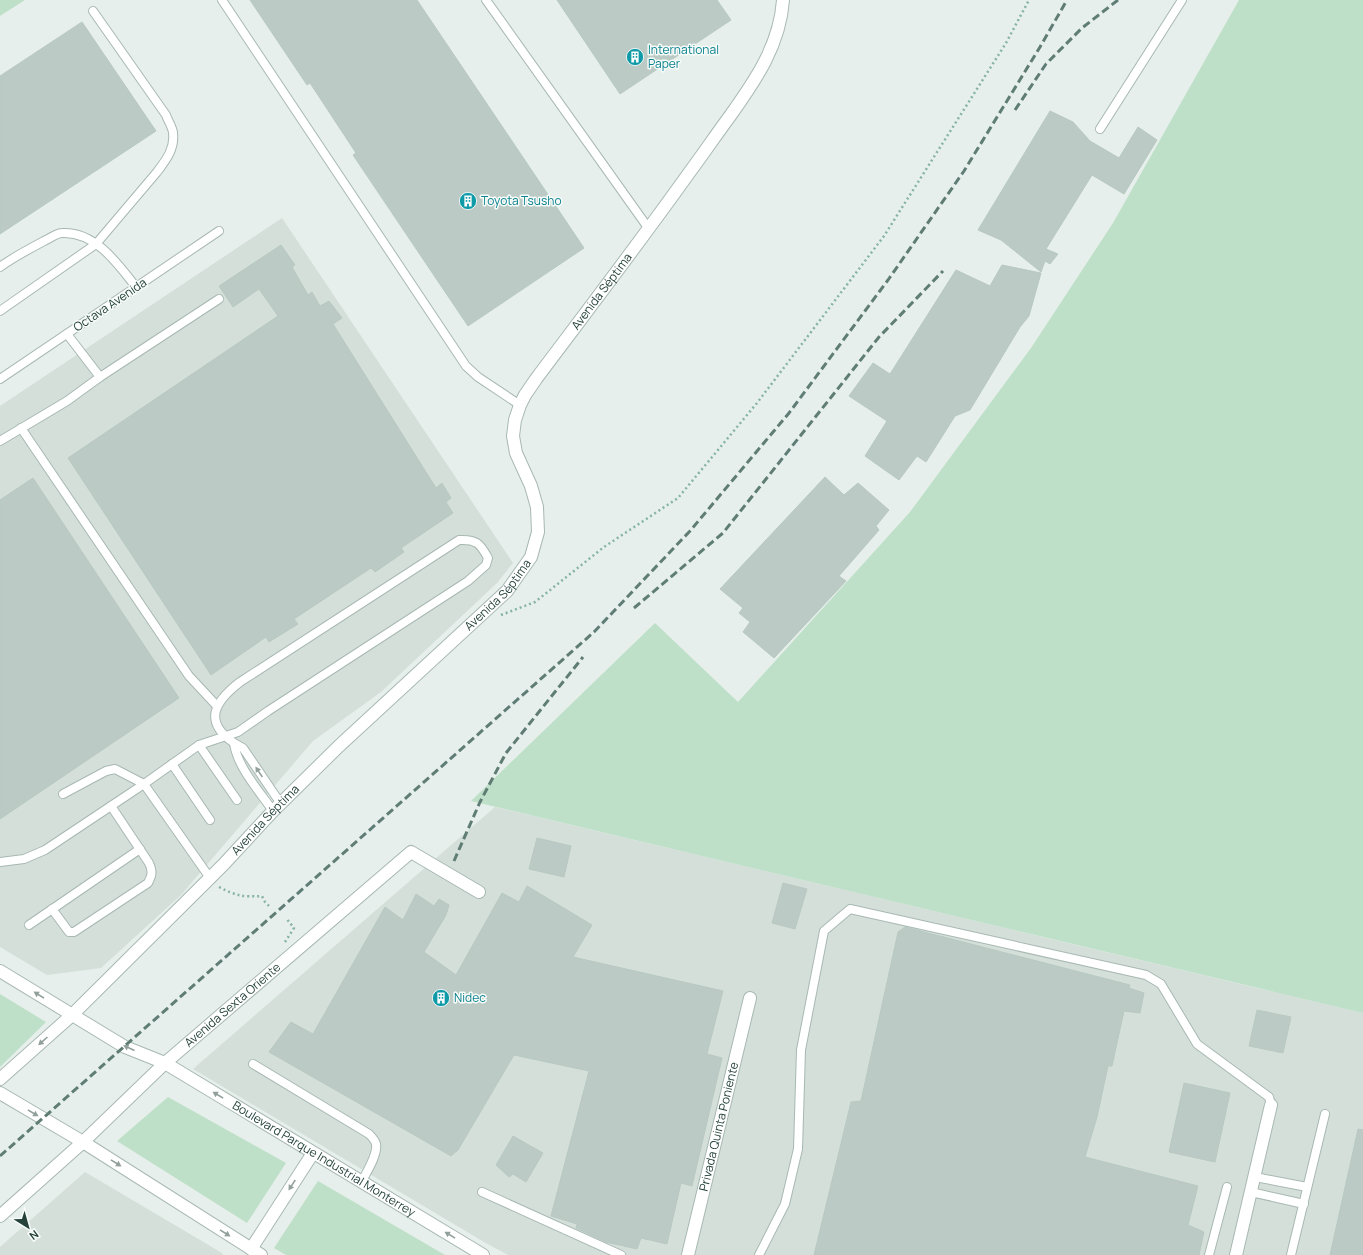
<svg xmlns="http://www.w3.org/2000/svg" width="1363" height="1255" viewBox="0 0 1363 1255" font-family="Manrope,sans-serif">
<rect width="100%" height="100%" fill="#e6efeb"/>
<g fill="#d4dfda">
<polygon points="282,218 513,563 497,583 381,692 313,741 181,895 101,968 47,975 0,947 0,406"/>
<polygon points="495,807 1363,1013 1363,1255 508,1255 484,1242 193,1069"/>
<polygon points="85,1172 222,1253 223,1255 0,1255 0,1247"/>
</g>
<g fill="#bfe0c8">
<polygon points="0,0 25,0 0,16"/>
<polygon points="1239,0 1363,0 1363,1013 471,801 655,623 738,702 910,512 1031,348 1113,223"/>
<polygon points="0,994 46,1022 0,1067"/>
<polygon points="168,1097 286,1163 247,1223 117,1141"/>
<polygon points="318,1181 445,1255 286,1255 274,1248"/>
</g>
<g fill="#bbcac4" stroke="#b8c9c2">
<polygon points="250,0 417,0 584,248 468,326 353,155 356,153 310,83 307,85"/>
<polygon points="557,0 717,0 731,20 620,94"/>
<polygon points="82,22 156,131 0,234 0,76"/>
<polygon points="1050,111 1073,122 1090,141 1119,158 1138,127 1157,140 1124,194 1092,175 1046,249 1058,254 1050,264 1045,261 1041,272 1001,240 978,230"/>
<polygon points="281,245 295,265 292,267 308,295 312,292 320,306 329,301 342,318 333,324 436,488 442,483 451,498 446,502 453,513 401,548 404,552 375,572 371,568 294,619 298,624 269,642 266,637 211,675 68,458 278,316 259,289 233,307 219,286"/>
<polygon points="1002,265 1041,273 1029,316 1020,327 970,410 955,416 926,462 917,456 899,480 865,456 887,421 849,396 873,363 890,374 956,270 990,286"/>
<polygon points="825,477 844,495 858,483 889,510 876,526 879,530 839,576 846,581 774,658 743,632 750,622 739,613 743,608 720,589"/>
<polygon points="33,478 179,698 0,819 0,500"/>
<polygon points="537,838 571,846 564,877 529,869"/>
<polygon points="783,883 807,889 795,929 772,923"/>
<polygon points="527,886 592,925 573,957 723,991 707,1054 722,1058 692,1186 681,1183 667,1244 641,1238 637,1249 606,1242 576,1228 577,1224 551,1216 589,1071 514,1055 458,1150 451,1156 269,1052 291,1022 313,1034 385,907 403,920 416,894 434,906 439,899 449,905 446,915 424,952 456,975 502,893 519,902"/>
<polygon points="905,927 1130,985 1129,988 1144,993 1140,1013 1124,1011 1112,1066 1108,1066 1097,1117 1085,1157 1198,1186 1188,1225 1204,1232 1199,1255 814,1255 851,1102 861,1101 898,932"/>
<polygon points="1257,1010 1291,1017 1283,1053 1249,1046"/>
<polygon points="1184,1083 1230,1093 1215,1162 1169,1152"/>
<polygon points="1358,1129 1363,1130 1363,1255 1330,1255"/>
<polygon points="513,1136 543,1153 526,1182 513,1174 509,1177 496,1165"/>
</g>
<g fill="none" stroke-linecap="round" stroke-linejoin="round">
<defs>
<g id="service">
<polyline points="222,0 466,366 478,377 520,405"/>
<polyline points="486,0 649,229"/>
<polyline points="1100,129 1182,0"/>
<path d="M0,267C15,256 31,248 48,239C52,237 57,233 62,233C95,231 118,264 136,287"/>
<path d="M0,311L96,244L157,172C166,160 175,149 173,133C173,128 168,121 166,115L93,11"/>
<polyline points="100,377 219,299"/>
<polyline points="0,379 219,231"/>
<polyline points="21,428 189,676 217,706"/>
<polyline points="0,441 67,401 100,377 67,334"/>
<polyline points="199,745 237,800"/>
<polyline points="172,764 210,820"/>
<path d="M273,811C260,792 237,767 234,743L243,748L281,804"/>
<polyline points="0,862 24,859 45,850 144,784 115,769 106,771 63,794"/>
<path d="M210,878L144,784L199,745L238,732L268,711L468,581L486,565L488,558C480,543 476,539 459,540L240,682C214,702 203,722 234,743"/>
<path d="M52,909L69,932H74L148,883C152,875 153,872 149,863L111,806"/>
<polyline points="29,925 140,849"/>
<path d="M253,1064L369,1134C372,1137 375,1140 376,1144C378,1155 366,1173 361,1183"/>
<polyline points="1255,1177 1307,1187"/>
<polyline points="482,1192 621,1255"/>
<polyline points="1251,1192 1304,1204"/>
<polyline points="759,1255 785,1204 798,1149 801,1050 824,931 850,909 1146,975 1161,984 1197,1044 1269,1097 1271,1105"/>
<polyline points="1209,1255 1227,1187"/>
<polyline points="1291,1255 1325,1114"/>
</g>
<g id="minor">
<path id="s1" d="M0,1216L83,1142L165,1063L411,852L479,892"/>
<path id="s2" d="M688,1255L750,998"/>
<polyline points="1236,1255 1271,1105"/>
</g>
<g id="tertiary">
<path id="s3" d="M0,971L125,1047L165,1063L483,1255"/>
<path id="s4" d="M0,1079L72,1015L223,865L273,811L339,746L507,591L531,557L538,532L537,507L531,486L516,453L513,436L515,420L520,405L525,395L536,379C587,311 639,243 689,173C703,154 716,135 730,116C755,81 780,45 783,0"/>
<polyline points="0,1093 83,1142 261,1255"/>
<polyline points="251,1249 313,1153"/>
</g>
</defs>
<use href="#service" stroke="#a8b8b2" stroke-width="10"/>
<use href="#minor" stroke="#a8b8b2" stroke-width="14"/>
<use href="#tertiary" stroke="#a8b8b2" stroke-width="14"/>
<g stroke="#86b3a5" stroke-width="2.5" stroke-dasharray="2 3" stroke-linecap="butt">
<polyline points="501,615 535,602 604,547 678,498 757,403 884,236 1006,43 1029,0"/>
<path d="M219,887C237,896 242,897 262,896L265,902L270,907"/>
<polyline points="285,942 294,928 286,918"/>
</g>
<use href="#service" stroke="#fff" stroke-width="8"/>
<use href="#minor" stroke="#fff" stroke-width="12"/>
<use href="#tertiary" stroke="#fff" stroke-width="12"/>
<g stroke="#5f7d75" stroke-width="3" stroke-dasharray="8 4" stroke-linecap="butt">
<polyline points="1015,110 1046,64 1082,28 1118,0"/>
<polyline points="634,608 723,533 879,337 943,271"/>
<polyline points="454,861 480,802 506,753 583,657"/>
<polyline points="0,1156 594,632 690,531 789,413 888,280 964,171 1040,47 1067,0"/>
</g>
</g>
<defs><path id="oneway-solid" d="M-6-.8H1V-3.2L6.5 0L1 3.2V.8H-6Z"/></defs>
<g fill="#92a09c">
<use href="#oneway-solid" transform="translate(259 772) rotate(-124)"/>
<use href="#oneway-solid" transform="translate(39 995) rotate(-148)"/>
<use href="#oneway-solid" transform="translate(43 1041) rotate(138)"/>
<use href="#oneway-solid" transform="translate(129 1048) rotate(-156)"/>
<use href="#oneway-solid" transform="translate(218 1095) rotate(-149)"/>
<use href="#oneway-solid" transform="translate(33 1113) rotate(31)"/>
<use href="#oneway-solid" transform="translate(116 1163) rotate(32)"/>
<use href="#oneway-solid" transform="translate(292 1185) rotate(123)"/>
<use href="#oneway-solid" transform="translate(225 1233) rotate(32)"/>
<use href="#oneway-solid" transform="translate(450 1235) rotate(-149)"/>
</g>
<defs>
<symbol id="building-disc" viewBox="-11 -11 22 22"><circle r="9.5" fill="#0f9aa8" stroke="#f7fbf9"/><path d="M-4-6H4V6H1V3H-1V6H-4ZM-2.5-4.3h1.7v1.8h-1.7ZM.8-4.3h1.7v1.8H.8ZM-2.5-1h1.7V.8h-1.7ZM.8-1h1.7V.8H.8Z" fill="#fff"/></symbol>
</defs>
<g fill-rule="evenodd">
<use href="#building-disc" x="625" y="47" width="20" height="20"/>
<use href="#building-disc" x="458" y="191" width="20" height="20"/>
<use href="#building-disc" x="431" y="988" width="20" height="20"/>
</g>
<g text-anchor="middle" stroke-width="3" stroke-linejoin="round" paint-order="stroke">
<g font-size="12" fill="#0d838f" stroke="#f7fbf9" text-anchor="start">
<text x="648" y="54">International<tspan x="648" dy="14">Paper</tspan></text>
<text x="481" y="205">Toyota Tsusho</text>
<text x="454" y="1002">Nidec</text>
</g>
<g font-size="12" fill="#24423a" stroke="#f7fbf9">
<text dy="4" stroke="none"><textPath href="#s4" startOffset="1044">Avenida Séptima</textPath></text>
<text transform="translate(110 305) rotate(-34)" y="4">Octava Avenida</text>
<text dy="4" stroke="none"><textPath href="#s4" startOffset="695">Avenida Séptima</textPath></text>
<text dy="4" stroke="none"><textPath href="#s4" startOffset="371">Avenida Séptima</textPath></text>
<text dy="4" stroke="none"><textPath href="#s1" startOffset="314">Avenida Sexta Oriente</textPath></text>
<text dy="4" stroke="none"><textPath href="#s2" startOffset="132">Privada Quinta Poniente</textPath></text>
<text dy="4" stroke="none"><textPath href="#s3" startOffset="375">Boulevard Parque Industrial Monterrey</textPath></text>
</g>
</g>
<g transform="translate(28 1227) rotate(143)" stroke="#f7fbf9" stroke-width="3" paint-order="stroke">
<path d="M0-3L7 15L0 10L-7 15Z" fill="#24423a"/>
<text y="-6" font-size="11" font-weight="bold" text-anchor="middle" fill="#24423a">N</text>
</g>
</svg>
